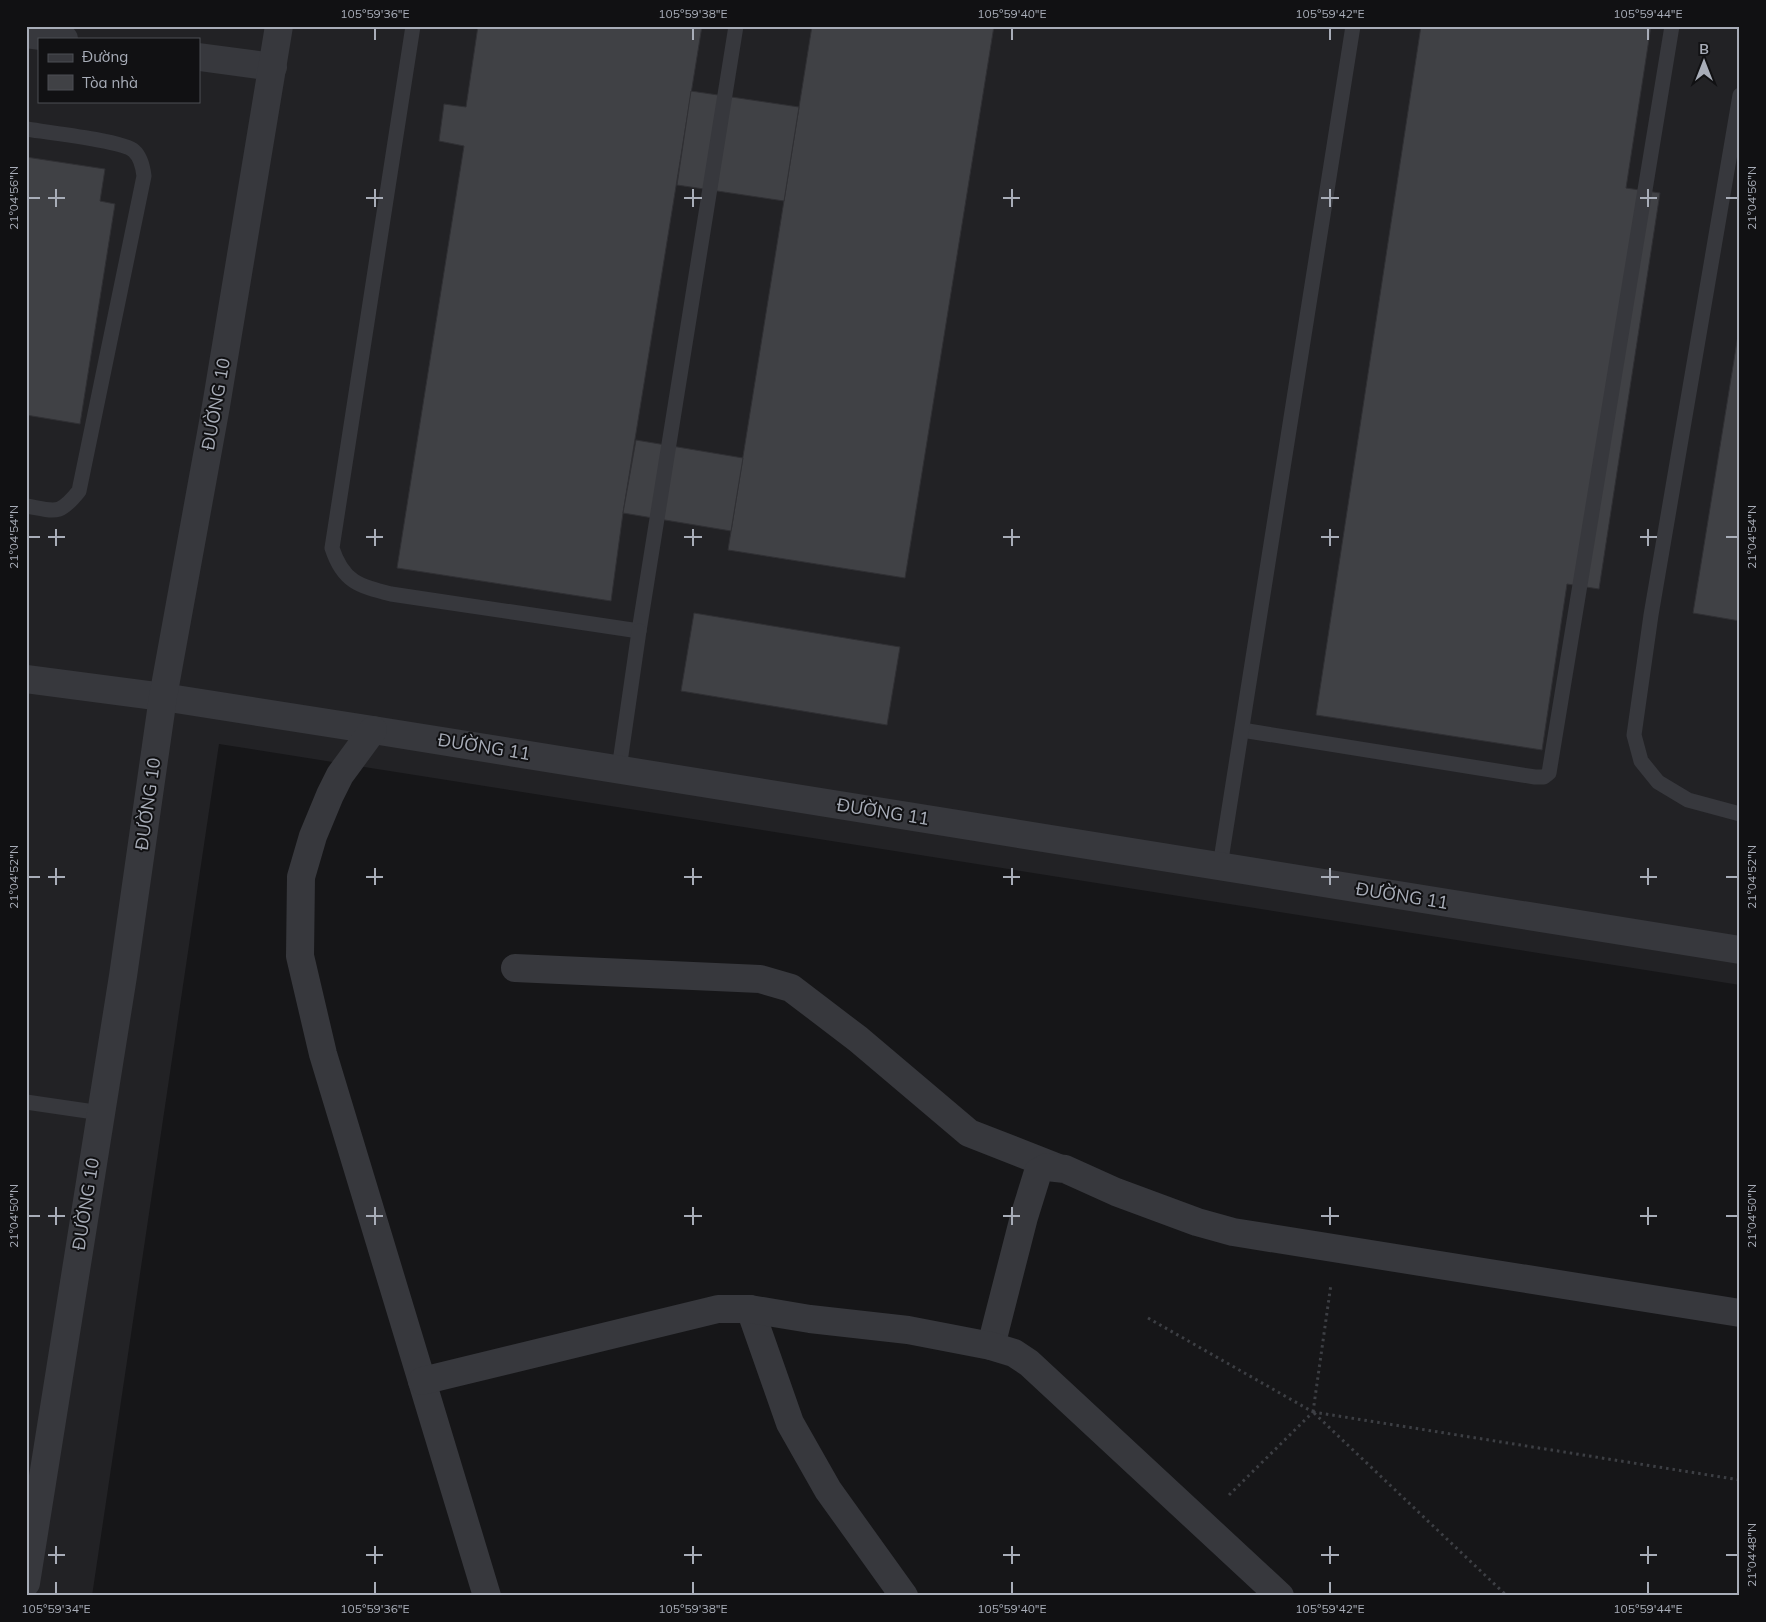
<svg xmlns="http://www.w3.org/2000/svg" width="1766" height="1622" viewBox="0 0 1766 1622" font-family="Mulish,sans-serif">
<rect width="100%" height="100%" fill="#161618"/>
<path fill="#222225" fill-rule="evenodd" d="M26,26H1740V985L219,744L92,1596H26ZM39,39H199V101H39Z"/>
<g fill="#404145" stroke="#303034">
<polygon points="478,26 702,26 623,513 611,601 397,568 464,146 439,141 444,104 466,107"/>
<polygon points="812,26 994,26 905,578 728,550"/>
<polygon points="1421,26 1651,26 1626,188 1660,193 1599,589 1567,584 1542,750 1316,715"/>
<polygon points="691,91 799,107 784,201 677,185"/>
<polygon points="26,157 105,169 100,201 115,204 80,424 26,415"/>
<polygon points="1740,323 1740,621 1693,613"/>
<polygon points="636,440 743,458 731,531 623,513"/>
<polygon points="694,613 900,647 887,725 681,691"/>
</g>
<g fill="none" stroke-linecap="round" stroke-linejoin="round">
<g stroke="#3d3f44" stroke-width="3" stroke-dasharray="2.5 4" stroke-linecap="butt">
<polyline points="1148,1318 1313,1412 1227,1497"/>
<polyline points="1313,1412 1740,1480"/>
<polyline points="1313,1412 1331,1284"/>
<polyline points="1314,1413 1507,1596"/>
</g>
<g stroke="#37383d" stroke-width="15">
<path d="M413,26L332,548C343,582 359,586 391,594L639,631L736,26"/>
<polyline points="1740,95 1651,615 1634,735 1641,761 1658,782 1688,800 1740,814"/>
<path d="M26,129C45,132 124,141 134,151C141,157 143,168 144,176L79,491C59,516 56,511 26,506"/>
<polyline points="1242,730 1535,777 1544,777 1549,773 1672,26"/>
<polyline points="619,769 639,631"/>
<polyline points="1220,866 1353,26"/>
<polyline points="26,1102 101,1113"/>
</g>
<g stroke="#37383d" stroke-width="28">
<polyline points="26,679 163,697 373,730 1740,950"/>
<polyline points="373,730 340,775 330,795 313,836 301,877 300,956 323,1054 487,1596"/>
<polyline points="515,968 760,979 791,988 858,1039 969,1133 1056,1167"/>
<polyline points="750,1309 790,1423 828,1490 904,1596"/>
<polyline points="991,1346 1024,1217 1038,1172 1047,1167 1065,1169 1116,1192 1197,1222 1233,1232 1740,1313"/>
<polyline points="422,1381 718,1309 750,1309 810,1319 908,1330 991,1346 1014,1353 1029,1363 1280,1596"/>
</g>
<g stroke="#37383d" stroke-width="28">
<polyline points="26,34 64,39"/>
<polyline points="199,57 273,67"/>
<polyline points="26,1583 123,976 163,697 216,406 279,26"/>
</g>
</g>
<path fill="none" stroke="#a8adb8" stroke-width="2" d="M375,28V40M693,28V40M1012,28V40M1330,28V40M1648,28V40M56,189V207M375,189V207M693,189V207M1012,189V207M1330,189V207M1648,189V207M28,198H40M48,198H65M366,198H383M684,198H702M1003,198H1020M1321,198H1339M1640,198H1657M1726,198H1738M56,529V546M375,529V546M693,529V546M1012,529V546M1330,529V546M1648,529V546M28,537H40M48,537H65M366,537H383M684,537H702M1003,537H1020M1321,537H1339M1640,537H1657M1726,537H1738M56,868V885M375,868V885M693,868V885M1012,868V885M1330,868V885M1648,868V885M28,877H40M48,877H65M366,877H383M684,877H702M1003,877H1020M1321,877H1339M1640,877H1657M1726,877H1738M56,1207V1225M375,1207V1225M693,1207V1225M1012,1207V1225M1330,1207V1225M1648,1207V1225M28,1216H40M48,1216H65M366,1216H383M684,1216H702M1003,1216H1020M1321,1216H1339M1640,1216H1657M1726,1216H1738M56,1546V1564M375,1546V1564M693,1546V1564M1012,1546V1564M1330,1546V1564M1648,1546V1564M48,1555H65M366,1555H383M684,1555H702M1003,1555H1020M1321,1555H1339M1640,1555H1657M1726,1555H1738M56,1582V1594M375,1582V1594M693,1582V1594M1012,1582V1594M1330,1582V1594M1648,1582V1594"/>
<g text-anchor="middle" stroke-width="4" stroke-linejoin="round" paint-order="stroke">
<g font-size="18" fill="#a8adb8" stroke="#111113">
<text transform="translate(216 404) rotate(-80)" y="6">ĐƯỜNG 10</text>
<text transform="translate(484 747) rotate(9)" y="6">ĐƯỜNG 11</text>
<text transform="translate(148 804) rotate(-82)" y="6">ĐƯỜNG 10</text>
<text transform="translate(883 812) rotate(9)" y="6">ĐƯỜNG 11</text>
<text transform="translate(1402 896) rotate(9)" y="6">ĐƯỜNG 11</text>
<text transform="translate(86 1204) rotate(-81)" y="6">ĐƯỜNG 10</text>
</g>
</g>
<rect width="1766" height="1622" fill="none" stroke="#111113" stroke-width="55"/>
<rect x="38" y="38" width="162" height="65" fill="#111113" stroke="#4d4f55"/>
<rect x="48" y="54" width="25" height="8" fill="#37383d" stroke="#4d4f55"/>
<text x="82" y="62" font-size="15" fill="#a8adb8">Đường</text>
<rect x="48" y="75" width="25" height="15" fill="#404145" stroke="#4d4f55"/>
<text x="82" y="88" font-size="15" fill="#a8adb8">Tòa nhà</text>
<g transform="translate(1704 62)" stroke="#111113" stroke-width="4" paint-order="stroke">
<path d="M0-4L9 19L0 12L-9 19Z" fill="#a8adb8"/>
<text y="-8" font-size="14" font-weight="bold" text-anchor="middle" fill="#a8adb8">B</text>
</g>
<rect x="28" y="28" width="1710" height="1566" fill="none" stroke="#a8adb8" stroke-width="2"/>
<g font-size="12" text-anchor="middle" fill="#a8adb8">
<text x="375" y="18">105°59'36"E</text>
<text x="693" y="18">105°59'38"E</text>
<text x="1012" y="18">105°59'40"E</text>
<text x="1330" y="18">105°59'42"E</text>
<text x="1648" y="18">105°59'44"E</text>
<text transform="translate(14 198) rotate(-90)" y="4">21°04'56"N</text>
<text transform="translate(1752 198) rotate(-90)" y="4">21°04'56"N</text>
<text transform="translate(14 537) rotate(-90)" y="4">21°04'54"N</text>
<text transform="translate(1752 537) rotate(-90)" y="4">21°04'54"N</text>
<text transform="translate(14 877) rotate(-90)" y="4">21°04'52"N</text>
<text transform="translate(1752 877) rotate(-90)" y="4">21°04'52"N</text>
<text transform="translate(14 1216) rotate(-90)" y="4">21°04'50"N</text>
<text transform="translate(1752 1216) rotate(-90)" y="4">21°04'50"N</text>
<text transform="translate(1752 1555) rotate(-90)" y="4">21°04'48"N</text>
<text x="56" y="1613">105°59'34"E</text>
<text x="375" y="1613">105°59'36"E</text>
<text x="693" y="1613">105°59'38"E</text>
<text x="1012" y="1613">105°59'40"E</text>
<text x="1330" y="1613">105°59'42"E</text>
<text x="1648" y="1613">105°59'44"E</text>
</g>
</svg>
